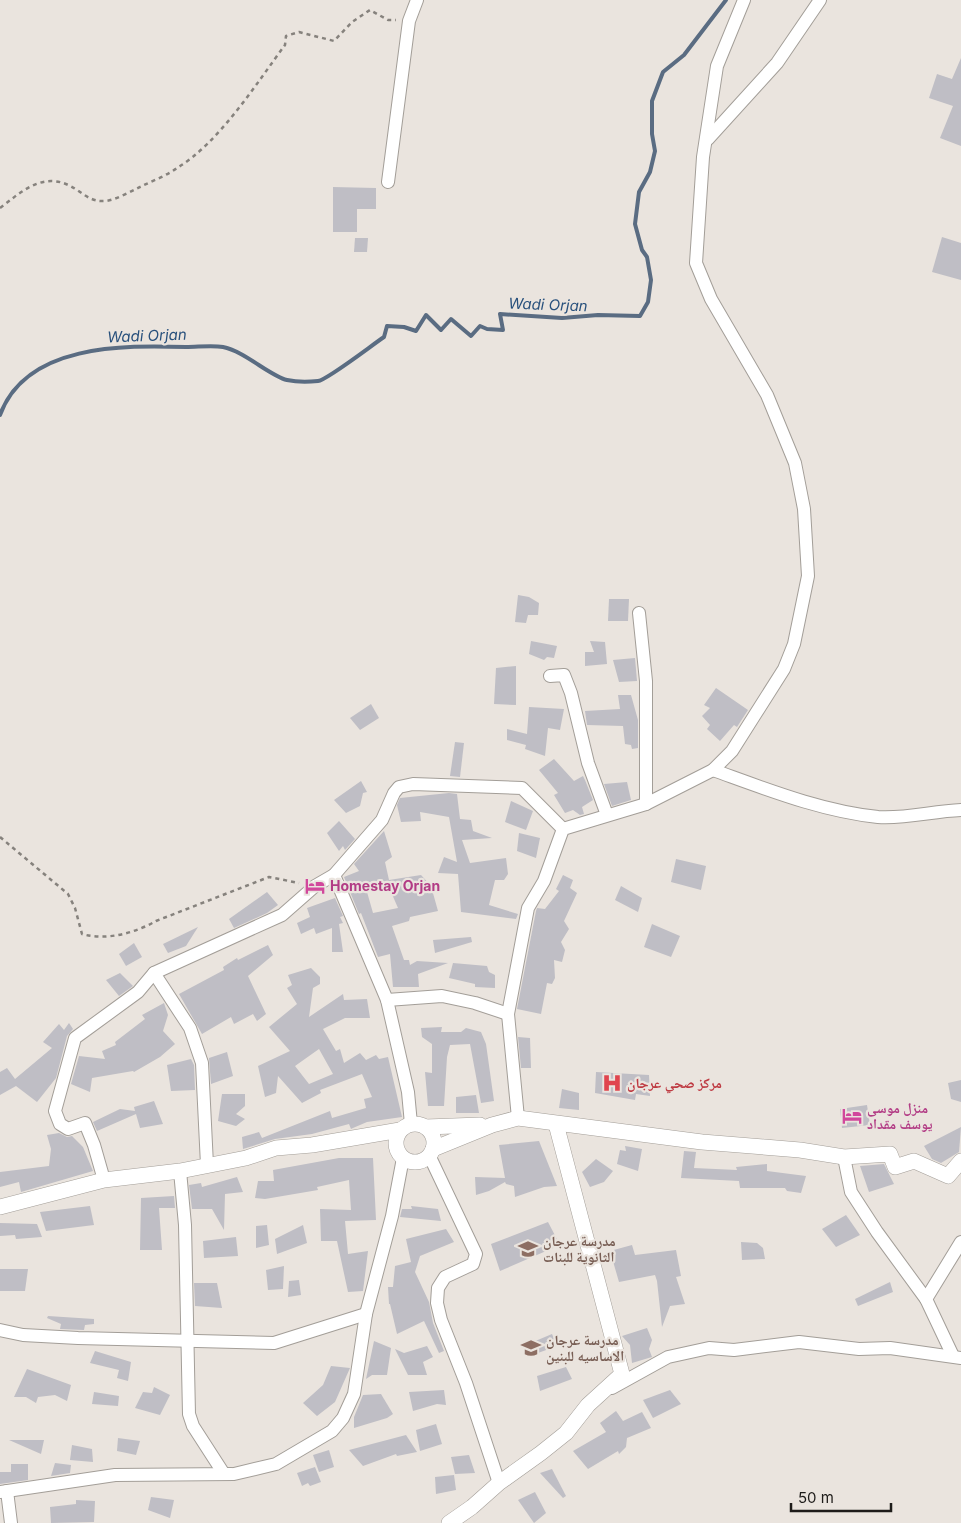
<svg xmlns="http://www.w3.org/2000/svg" width="961" height="1523" viewBox="0 0 961 1523" font-family="Inter,'Noto Naskh Arabic',sans-serif">
<rect width="100%" height="100%" fill="#eae4de"/>
<g fill="none" stroke-linecap="round" stroke-linejoin="round">
<path stroke="#5a6c82" stroke-width="4" d="M0,415C26,344 123,345 186,347C198,347 212,345 223,347C244,351 270,376 287,380C296,382 309,382 318,381C327,380 372,345 384,337L387,326L404,327L416,331L426,315L441,330L451,319L471,336L480,326L487,329L503,330L500,314L562,318L598,315L640,316L648,302L651,280L647,257L642,250L635,224L639,192L650,172L655,151L652,134V101L663,72L684,55L726,0"/>
</g>
<g fill="#bfbec5" fill-rule="evenodd">
<polygon points="961,58 961,146 940,138 953,106 929,98 937,74 952,79"/>
<polygon points="333,187 376,188 376,209 357,209 357,232 333,232"/>
<polygon points="942,237 961,243 961,280 932,272"/>
<polygon points="355,238 368,238 367,252 354,252"/>
<polygon points="518,595 529,597 539,603 538,615 528,615 526,623 515,622"/>
<polygon points="609,599 629,599 628,621 608,621"/>
<polygon points="531,641 557,646 554,658 547,657 544,660 529,654"/>
<polygon points="590,641 605,642 607,664 585,666 585,652 594,652"/>
<polygon points="635,658 637,681 619,682 613,660"/>
<polygon points="516,666 516,705 494,704 496,668"/>
<polygon points="716,688 748,710 737,727 734,725 720,741 707,729 710,725 702,716 710,708 704,705"/>
<polygon points="618,695 631,695 638,720 638,748 632,749 631,745 625,744 623,726 587,725 585,711 620,709"/>
<polygon points="371,704 379,718 360,730 350,718"/>
<polygon points="529,707 564,709 560,730 548,728 545,756 525,749 526,745 507,740 507,729 527,734"/>
<polygon points="455,742 464,743 460,777 450,776"/>
<polygon points="554,759 574,781 583,776 585,780 593,800 582,807 584,814 580,815 573,810 565,813 554,795 558,793 539,770"/>
<polygon points="361,781 367,792 363,793 360,806 346,813 334,800"/>
<polygon points="627,782 631,800 612,806 604,784"/>
<polygon points="449,793 457,794 460,819 471,820 473,831 492,838 462,840 470,863 506,858 508,874 504,880 495,880 489,905 518,914 516,919 461,912 458,874 438,873 444,857 457,862 449,817 420,812 421,821 401,822 397,805 400,798"/>
<polygon points="511,801 533,811 526,830 505,822"/>
<polygon points="339,821 355,839 345,850 343,846 339,851 327,833"/>
<path d="M384,831L392,857L385,862L389,880L421,875L431,886L438,911L410,917L409,921L392,926L404,960H409L410,965L417,961L448,963L418,974L419,987H393L390,954L378,957L361,913L359,914L344,877L359,871L354,864ZM388,885L398,908L373,913L367,892Z"/>
<polygon points="519,833 540,838 536,858 517,851"/>
<polygon points="676,859 706,866 701,890 671,882"/>
<polygon points="563,875 573,880 570,888 577,893 564,921 569,929 561,942 565,950 562,962 554,960 555,978 552,984 547,983 541,1014 517,1009 536,911 537,908 545,909 559,891 556,889"/>
<polygon points="621,886 642,898 638,912 615,900"/>
<polygon points="267,892 278,905 267,913 234,928 229,919"/>
<polygon points="335,898 343,916 340,917 343,923 339,924 343,952 332,952 332,928 316,934 314,928 301,934 297,923 310,917 307,908"/>
<polygon points="652,924 680,936 671,957 644,947"/>
<polygon points="198,927 186,946 168,953 163,944"/>
<polygon points="471,937 472,942 435,953 433,940"/>
<polygon points="134,943 142,957 126,966 119,954"/>
<polygon points="268,945 273,955 248,976 266,1014 257,1021 253,1014 234,1024 231,1017 202,1034 179,994 224,970 223,967 237,958 238,960"/>
<polygon points="453,963 487,966 489,972 495,975 495,988 475,987 475,984 449,978"/>
<path d="M311,968L320,977V984L313,988L309,1017L343,994L344,1000L367,999L370,1018H345L323,1029L336,1051L340,1049L344,1063L360,1053L366,1060L376,1055L379,1059L388,1057L402,1117L367,1122L353,1128L351,1129L349,1124L312,1134L275,1139L243,1149L242,1137L259,1132L262,1138L330,1111L332,1118L366,1108L364,1099L372,1097L362,1074L320,1090L321,1093L302,1103L278,1076L276,1093L265,1097L258,1066L290,1051L269,1027L297,1004L287,988L292,985L288,975ZM319,1049L333,1074L309,1084L295,1066Z"/>
<polygon points="120,973 133,986 119,996 106,980"/>
<polygon points="164,1003 168,1015 163,1031 175,1044 160,1057 134,1072 133,1071 92,1078 90,1092 71,1084 79,1056 105,1059 102,1051 116,1045 115,1042 145,1019 142,1015"/>
<polygon points="69,1023 73,1029 67,1036 56,1078 37,1102 16,1086 0,1095 0,1072 7,1068 15,1079 52,1048 43,1042 59,1024 64,1030"/>
<polygon points="442,1027 441,1032 461,1032 466,1028 481,1032 486,1044 494,1101 481,1103 470,1044 450,1045 447,1057 444,1106 428,1106 425,1072 432,1073 432,1044 422,1037 421,1028"/>
<polygon points="518,1037 530,1038 531,1068 521,1068"/>
<polygon points="227,1052 233,1076 211,1084 209,1058"/>
<polygon points="191,1059 194,1065 195,1090 171,1091 167,1065"/>
<polygon points="596,1072 649,1075 650,1096 636,1094 635,1100 595,1093"/>
<polygon points="961,1080 961,1102 951,1099 948,1083"/>
<polygon points="562,1089 579,1093 579,1110 559,1108"/>
<polygon points="222,1094 245,1094 245,1106 236,1114 245,1119 236,1126 218,1121"/>
<polygon points="476,1095 479,1113 456,1113 456,1097"/>
<polygon points="154,1101 163,1124 140,1128 136,1114 97,1131 93,1122 120,1109 135,1111 134,1107"/>
<polygon points="867,1105 870,1125 842,1128 840,1109"/>
<polygon points="961,1127 959,1152 941,1163 932,1159 924,1146"/>
<polygon points="59,1133 67,1137 72,1136 83,1147 93,1171 21,1192 19,1182 0,1187 0,1172 49,1166 51,1149 47,1135"/>
<polygon points="539,1141 557,1186 544,1187 515,1197 514,1186 506,1184 505,1182 489,1191 476,1195 475,1177 505,1178 499,1145"/>
<polygon points="625,1146 642,1149 638,1171 617,1164 620,1150 626,1151"/>
<polygon points="684,1151 696,1152 694,1168 737,1170 736,1167 767,1164 767,1171 806,1176 801,1193 787,1191 785,1188 740,1188 739,1181 681,1178"/>
<polygon points="339,1158 373,1158 376,1220 345,1221 348,1254 368,1251 363,1291 348,1292 337,1241 321,1241 320,1209 351,1210 349,1180 317,1187 318,1190 265,1199 255,1198 258,1181 274,1181 273,1170"/>
<polygon points="596,1159 613,1171 604,1182 590,1187 582,1172"/>
<polygon points="884,1164 894,1184 869,1192 860,1166"/>
<polygon points="237,1177 243,1192 225,1194 224,1230 212,1209 192,1209 189,1185 201,1183 202,1187"/>
<polygon points="174,1196 175,1208 159,1208 162,1250 140,1250 141,1198"/>
<polygon points="90,1206 94,1225 46,1231 40,1212"/>
<polygon points="411,1206 438,1209 441,1221 400,1217 402,1209 412,1209"/>
<polygon points="846,1215 860,1235 836,1247 822,1229"/>
<polygon points="548,1222 560,1245 500,1271 491,1244"/>
<polygon points="0,1223 37,1224 42,1237 16,1239 15,1235 0,1236"/>
<polygon points="267,1225 269,1245 256,1248 256,1226"/>
<polygon points="303,1225 307,1243 277,1254 275,1239"/>
<polygon points="446,1229 454,1242 420,1256 415,1272 429,1302 433,1323 444,1351 439,1353 424,1321 397,1334 390,1304 389,1304 388,1287 393,1287 395,1266 411,1262 406,1239"/>
<polygon points="236,1237 238,1256 204,1258 203,1241"/>
<polygon points="741,1242 757,1243 763,1248 765,1259 742,1260"/>
<polygon points="632,1245 635,1255 676,1250 681,1276 676,1277 685,1304 670,1306 662,1327 657,1281 655,1275 619,1282 610,1251"/>
<polygon points="284,1266 283,1289 268,1290 266,1270"/>
<polygon points="0,1269 28,1269 25,1291 0,1291"/>
<polygon points="299,1280 301,1295 288,1297 289,1281"/>
<polygon points="890,1282 893,1292 858,1306 855,1299"/>
<polygon points="194,1283 217,1283 222,1308 195,1306"/>
<polygon points="48,1316 94,1319 94,1324 85,1325 84,1330 60,1329 61,1324 47,1318"/>
<polygon points="647,1328 652,1340 649,1349 652,1357 632,1363 630,1345 622,1336"/>
<polygon points="552,1334 557,1346 538,1353 533,1342"/>
<polygon points="374,1341 391,1348 387,1375 372,1375 366,1379"/>
<polygon points="427,1346 433,1357 423,1362 427,1375 408,1375 395,1349 404,1353"/>
<polygon points="95,1351 131,1362 128,1381 117,1378 119,1370 90,1363"/>
<polygon points="331,1366 350,1368 335,1402 317,1416 303,1403 323,1385"/>
<polygon points="566,1367 572,1379 540,1391 537,1376"/>
<polygon points="27,1369 71,1385 67,1401 55,1395 38,1397 36,1403 26,1397 14,1397"/>
<polygon points="154,1387 170,1395 160,1415 135,1408 143,1392 152,1393"/>
<polygon points="444,1390 446,1405 437,1404 413,1411 409,1392"/>
<polygon points="670,1390 681,1404 653,1418 643,1400"/>
<polygon points="94,1392 119,1396 118,1406 92,1404"/>
<polygon points="381,1394 393,1414 387,1418 354,1428 354,1417 363,1395"/>
<polygon points="616,1411 623,1421 642,1412 651,1428 627,1438 626,1447 619,1454 618,1451 588,1469 573,1451 606,1432 600,1423"/>
<polygon points="436,1424 442,1444 420,1451 416,1430"/>
<polygon points="406,1435 417,1452 397,1456 396,1454 363,1466 349,1450"/>
<polygon points="118,1438 140,1441 136,1455 117,1451"/>
<polygon points="9,1440 44,1440 41,1454"/>
<polygon points="72,1445 92,1449 93,1462 70,1460"/>
<polygon points="329,1450 334,1467 319,1472 313,1455"/>
<polygon points="469,1455 475,1473 455,1474 451,1457"/>
<polygon points="55,1463 71,1465 70,1473 51,1476"/>
<polygon points="11,1464 28,1464 28,1480 0,1484 0,1472 11,1472"/>
<polygon points="315,1467 321,1482 310,1486 308,1483 302,1486 297,1473"/>
<polygon points="552,1469 566,1496 563,1498 540,1473"/>
<polygon points="454,1475 456,1490 436,1494 435,1477"/>
<polygon points="535,1492 546,1513 534,1523 518,1500"/>
<polygon points="151,1497 174,1500 170,1518 148,1510"/>
<polygon points="76,1500 95,1501 94,1522 51,1523 50,1507 76,1504"/>
</g>
<g fill="none" stroke-linecap="round" stroke-linejoin="round">
<defs>
<g id="minor">
<polyline points="708,139 777,63 820,0"/>
<polyline points="388,182 409,21 417,0"/>
<polyline points="639,613 646,681 646,804"/>
<polyline points="550,676 564,675 571,693 588,763 607,815"/>
<path d="M713,770C766,789 821,811 878,817C906,819 933,811 961,810"/>
<polyline points="334,875 387,1000 408,1092 411,1124"/>
<polyline points="154,973 190,1028 202,1063 207,1165"/>
<polyline points="387,1000 442,996 475,1003 508,1014"/>
<polyline points="518,1118 508,1014 528,908 544,881 563,829 646,804 713,770 732,751 784,669 794,644 808,576 804,509 795,463 767,395 711,299 696,263 703,157 717,66 744,0"/>
<polyline points="429,1155 476,1254 473,1264 445,1277 438,1288 437,1303 441,1320 466,1383 499,1483"/>
<polyline points="844,1157 851,1192 877,1232 926,1299 953,1356"/>
<polyline points="180,1171 185,1225 189,1414 193,1426 224,1474 231,1474"/>
<polyline points="104,1180 94,1145 85,1123 68,1129 60,1124 55,1111 75,1038 138,992 154,973 282,915 315,886 334,875 382,820 394,793 399,787 413,784 522,788 563,829"/>
<polyline points="926,1299 961,1242"/>
<polyline points="0,1330 23,1335 78,1338 274,1343 366,1314"/>
<polyline points="612,1388 668,1357 709,1348 734,1350 799,1342 859,1349 890,1348 961,1358"/>
<polyline points="7,1491 11,1523"/>
<polyline points="0,1492 115,1475 234,1474 276,1464 332,1431 343,1418 354,1394 366,1314 392,1216 403,1158"/>
</g>
<g id="tertiary">
<circle cx="415" cy="1143" r="19"/>
<polyline points="426,1127 480,1125"/>
<polyline points="433,1149 492,1125 518,1118 702,1142 800,1150 844,1157 890,1154 895,1167 914,1161 948,1176 961,1161"/>
<polyline points="0,1207 104,1180 180,1171 246,1158 276,1148 312,1145 400,1130"/>
<polyline points="449,1523 472,1507 499,1483 541,1453 566,1433 588,1405 622,1374 556,1124"/>
</g>
</defs>
<use href="#minor" stroke="#a39e98" stroke-width="14"/>
<use href="#tertiary" stroke="#a39e98" stroke-width="16"/>
<g stroke="#86827d" stroke-width="2.5" stroke-dasharray="4 4" stroke-linecap="butt">
<path d="M0,208C25,189 46,169 77,190C86,196 93,202 105,201C116,200 129,192 140,187C152,181 166,176 177,168C219,143 256,84 285,45L286,36L299,32L334,41L352,22L370,10L388,20H396"/>
<path d="M0,837L68,894L75,908L82,934C106,941 135,933 156,921L269,877L299,883"/>
</g>
<use href="#minor" stroke="#fff" stroke-width="12"/>
<use href="#tertiary" stroke="#fff" stroke-width="15"/>
</g>
<defs>
<symbol id="hotel-bare" viewBox="-9 -9 18 18"><path d="M-6-4.5h1.5V1H6V5H4.5V3h-9V5H-6ZM-4 0a1.8 1.8 0 1 1 3.6 0ZM.5 0V-2.5h3Q6-2.5 6 0Z" fill="#d1479c" stroke="#eae4de" stroke-width="2.5" paint-order="stroke"/></symbol>
<symbol id="hospital-bare" viewBox="-9 -9 18 18"><path d="M-5-5h3v3.5h4V-5h3V5h-3V1.5h-4V5h-3Z" fill="#e0444e" stroke="#eae4de" stroke-width="2.5" paint-order="stroke"/></symbol>
<symbol id="school-bare" viewBox="-9 -9 18 18"><path d="M0-5L7-2L0 1L-7-2ZM-4 1L0 2.5L4 1V4Q0 6-4 4Z" fill="#8d6e63" stroke="#eae4de" stroke-width="2.5" paint-order="stroke"/></symbol>
</defs>
<g fill-rule="evenodd">
<use href="#hotel-bare" x="301" y="872" width="28" height="28"/>
<use href="#hospital-bare" x="598" y="1069" width="28" height="28"/>
<use href="#hotel-bare" x="838" y="1102" width="28" height="28"/>
<use href="#school-bare" x="514" y="1235" width="28" height="28"/>
<use href="#school-bare" x="517" y="1334" width="28" height="28"/>
</g>
<g text-anchor="middle" stroke-width="4.5" stroke-linejoin="round" paint-order="stroke">
<g font-size="14" font-weight="bold" fill="#b23c85" stroke="#eae4de" text-anchor="start">
<text x="330" y="891">Homestay Orjan</text>
<text x="867" y="1113">منزل موسى<tspan x="867" dy="16">يوسف مقداد</tspan></text>
</g>
<g font-size="14" font-weight="bold" fill="#be3a42" stroke="#eae4de" text-anchor="start">
<text x="627" y="1088">مركز صحي عرجان</text>
</g>
<g font-size="14" font-weight="bold" fill="#785e54" stroke="#eae4de" text-anchor="start">
<text x="543" y="1246">مدرسة عرجان<tspan x="543" dy="16">الثانوية للبنات</tspan></text>
<text x="546" y="1345">مدرسة عرجان<tspan x="546" dy="16">الاساسيه للبنين</tspan></text>
</g>
<g font-size="15" font-style="italic" fill="#28507c" stroke="#eae4de">
<text transform="translate(548 305) rotate(2)" y="5">Wadi Orjan</text>
<text transform="translate(147 336) rotate(-2)" y="5">Wadi Orjan</text>
</g>
</g>
<path d="M791 1503v8h100v-8" fill="none" stroke="#1e1c1a" stroke-width="2.5"/>
<text x="798" y="1503" font-size="15" fill="#1e1c1a" stroke="#eae4de" stroke-width="4" paint-order="stroke">50 m</text>
</svg>
